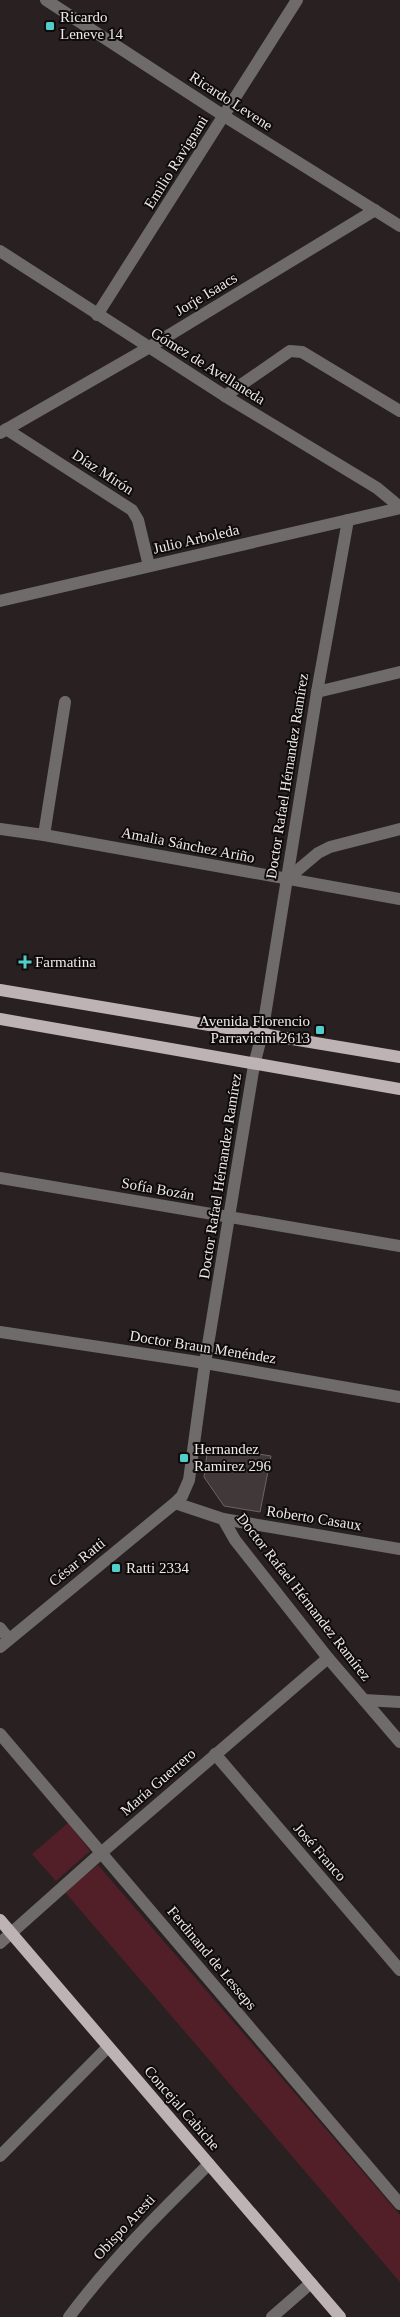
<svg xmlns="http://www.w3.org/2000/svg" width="400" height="2317" viewBox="0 0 400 2317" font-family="'Times New Roman',serif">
<rect width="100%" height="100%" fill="#292021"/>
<g fill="#521f28">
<polygon points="68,1823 90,1851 56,1881 32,1854"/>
<polygon points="98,1865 400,2215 400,2282 64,1891"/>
</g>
<polygon fill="#413839" stroke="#6d6363" points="208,1446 271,1456 260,1512 224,1506 204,1477"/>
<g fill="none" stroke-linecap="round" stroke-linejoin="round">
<g stroke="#6f6b6b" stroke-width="12">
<polyline points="46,0 224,116 400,226"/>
<polyline points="0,251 225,396 377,488 400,507"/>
<polyline points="97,315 297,0"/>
<polyline points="225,396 290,351 302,352 400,411"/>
<polyline points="6,429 132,510 138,520 149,566"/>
<polyline points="0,433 148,348 375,210"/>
<polyline points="0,601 400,508"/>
<polyline points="317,692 400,672"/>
<polyline points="0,829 44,835 400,899"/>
<polyline points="44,835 65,702"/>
<polyline points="286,880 318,853 330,847 400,829"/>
<polyline points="0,1178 400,1246"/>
<polyline points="0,1332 205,1363 400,1397"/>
<polyline points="175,1503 223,1519 235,1540 328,1658 400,1742"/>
<polyline points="223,1519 400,1549"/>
<polyline points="0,1628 9,1639"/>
<polyline points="0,1647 175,1503 182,1496 189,1480 205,1363 254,1065 262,1034 317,692 348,520"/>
<polyline points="364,1700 400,1702"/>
<polyline points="0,1734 400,2204"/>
<polyline points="215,1754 400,1970"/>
<polyline points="0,1943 101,1853 328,1658"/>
<polyline points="0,2156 108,2047"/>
<path d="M69,2317C111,2261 159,2213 209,2164"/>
<polyline points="272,2317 311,2283"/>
</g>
<g stroke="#bdb3b4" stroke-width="12">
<polyline points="0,990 400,1057"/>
<polyline points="0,1019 400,1089"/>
<polyline points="0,1920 340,2317"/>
</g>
</g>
<g fill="#53cdc9" stroke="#0f0b0b" stroke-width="2">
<rect x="45" y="21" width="10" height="10" rx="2.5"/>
<path d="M22.5 954.5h5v5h5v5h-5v5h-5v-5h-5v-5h5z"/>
<rect x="315" y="1025" width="10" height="10" rx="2.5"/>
<rect x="179" y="1453" width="10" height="10" rx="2.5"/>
<rect x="111" y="1563" width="10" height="10" rx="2.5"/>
</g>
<g text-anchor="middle" stroke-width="4" stroke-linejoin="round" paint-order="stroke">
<g font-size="15" fill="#eee8e9" stroke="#0f0b0b" text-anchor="start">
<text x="60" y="22">Ricardo<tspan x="60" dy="17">Leneve 14</tspan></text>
<text x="35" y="967">Farmatina</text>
<text x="310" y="1026" text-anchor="end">Avenida Florencio<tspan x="310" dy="17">Parravicini 2613</tspan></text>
<text x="194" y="1454">Hernandez<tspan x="194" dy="17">Ramirez 296</tspan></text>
<text x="126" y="1573">Ratti 2334</text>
</g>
<g font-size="15" fill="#eee8e9" stroke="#0f0b0b">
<text transform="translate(231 101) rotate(33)" y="5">Ricardo Levene</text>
<text transform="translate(176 162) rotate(-58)" y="5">Emilio Ravignani</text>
<text transform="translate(206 294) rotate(-31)" y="5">Jorje Isaacs</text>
<text transform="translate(208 366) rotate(32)" y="5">Gómez de Avellaneda</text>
<text transform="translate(103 472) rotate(33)" y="5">Díaz Mirón</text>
<text transform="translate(196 539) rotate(-13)" y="5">Julio Arboleda</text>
<text transform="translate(287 776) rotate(-81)" y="5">Doctor Rafael Hérnandez Ramírez</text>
<text transform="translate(188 845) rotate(11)" y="5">Amalia Sánchez Ariño</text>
<text transform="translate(220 1176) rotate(-81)" y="5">Doctor Rafael Hérnandez Ramírez</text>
<text transform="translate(158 1189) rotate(10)" y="5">Sofía Bozán</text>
<text transform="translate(203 1347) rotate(9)" y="5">Doctor Braun Menéndez</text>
<text transform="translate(314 1518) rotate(9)" y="5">Roberto Casaux</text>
<text transform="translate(77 1562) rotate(-39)" y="5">César Ratti</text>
<text transform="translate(304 1597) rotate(52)" y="5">Doctor Rafael Hérnandez Ramírez</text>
<text transform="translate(158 1782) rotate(-41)" y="5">María Guerrero</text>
<text transform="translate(320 1852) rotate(49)" y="5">José Franco</text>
<text transform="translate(212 1958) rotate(50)" y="5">Ferdinand de Lesseps</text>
<text transform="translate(182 2108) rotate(49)" y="5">Concejal Cabiche</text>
<text transform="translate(124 2227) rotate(-47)" y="5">Obispo Aresti</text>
</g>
</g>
</svg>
